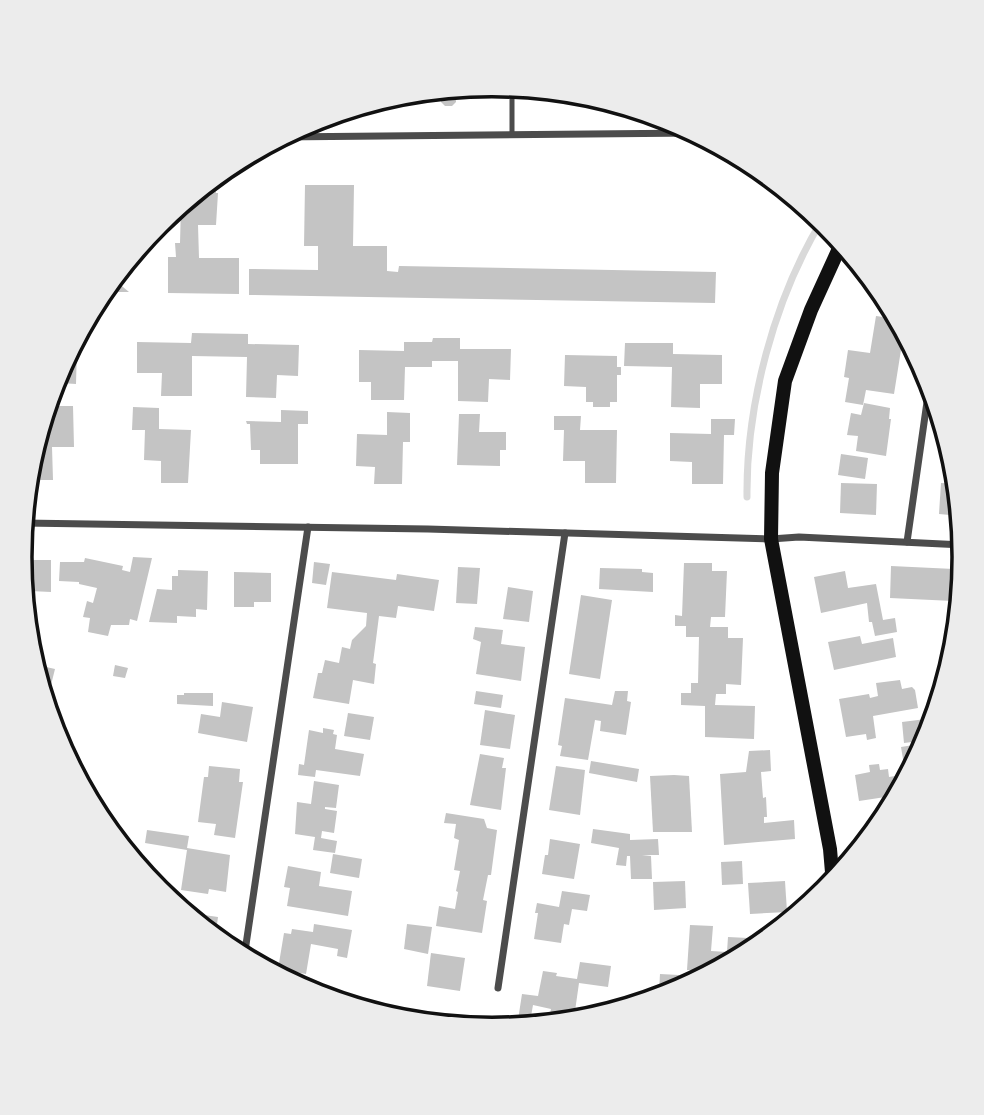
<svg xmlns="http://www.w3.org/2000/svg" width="984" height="1115" viewBox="0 0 984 1115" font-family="Jost,sans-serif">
<rect width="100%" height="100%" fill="#fff"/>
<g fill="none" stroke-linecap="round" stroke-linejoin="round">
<path stroke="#d9d9d9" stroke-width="7" d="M747,497C746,405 774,299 822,220"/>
</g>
<g fill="#c4c4c4">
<polygon points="477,86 477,97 456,97 456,102 452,106 445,106 441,102 441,97 389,97 400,94"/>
<polygon points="215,176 216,193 218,193 216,225 198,225 199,258 239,258 239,294 168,293 168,257 176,257 175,243 180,243 181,205"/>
<polygon points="305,185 354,185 353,246 387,246 387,271 398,272 399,266 716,272 715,303 249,295 249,269 318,270 318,246 304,246"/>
<polygon points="109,282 117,282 129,292 102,292"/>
<polygon points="876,316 898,319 904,331 894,394 866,390 863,405 845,402 849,378 844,377 848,350 870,353"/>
<polygon points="192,333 248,334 248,344 299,345 298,376 277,375 276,398 246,397 247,357 192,356 192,396 161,396 162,373 137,373 137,342 191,343"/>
<polygon points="433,338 460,338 460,349 511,349 510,380 489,379 488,402 458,401 458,361 432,361 432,367 405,367 404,400 371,400 371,382 359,382 359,350 404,351 404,342 432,342"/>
<polygon points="625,343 673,343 673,354 722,355 722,384 700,384 700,408 671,407 672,367 624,366"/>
<polygon points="71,347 77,347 76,384 60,383 60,386 56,386 55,376"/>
<polygon points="565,355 617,356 617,367 621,367 621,375 617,375 617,402 610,402 610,407 593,407 593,402 586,402 586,387 564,386"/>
<polygon points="864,403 890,408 889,419 891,419 886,456 856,451 858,436 847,435 851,413 861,415"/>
<polygon points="50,406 73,406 74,447 52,447 53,480 27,480 28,465 42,419 50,419"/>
<polygon points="133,407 159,408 159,429 191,430 188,483 161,483 161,461 144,460 145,430 132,430"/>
<polygon points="281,410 308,411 308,424 298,424 298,464 260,464 260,450 251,450 250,424 247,424 246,421 281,422"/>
<polygon points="387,412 410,413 410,442 403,442 402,484 374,484 375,467 356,466 357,434 387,435"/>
<polygon points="459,414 480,414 479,432 506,432 506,450 500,450 500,466 457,465"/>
<polygon points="554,416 581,416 580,430 617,430 616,483 585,483 585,461 563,461 564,430 554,430"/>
<polygon points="711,419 735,419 734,435 724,435 723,484 692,484 692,462 670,461 670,433 711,434"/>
<polygon points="841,454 868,458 865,479 838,475"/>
<polygon points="841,483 877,484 876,515 840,513"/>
<polygon points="941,483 958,484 961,516 939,514"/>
<polygon points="133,557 152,558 137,621 130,619 129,625 111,625 108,636 88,632 90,618 83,617 87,601 93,603 97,588 79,584 79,582 59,581 60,562 84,562 85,558 123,566 122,570 130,572"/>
<polygon points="19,560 51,560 51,592 30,591 30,602 24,602"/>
<polygon points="314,562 330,564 326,585 312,583"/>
<polygon points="684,563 712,563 712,571 727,571 725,617 711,617 710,627 728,627 728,638 743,638 741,685 726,684 726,694 716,694 715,705 755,706 754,739 705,737 705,706 681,705 681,693 691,693 691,683 698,683 699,637 686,637 686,626 675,626 675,615 682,616"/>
<polygon points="891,566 954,569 953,601 890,598"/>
<polygon points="458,567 480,568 477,604 456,603"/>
<polygon points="600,568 642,569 642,572 653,573 653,592 599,589"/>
<polygon points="178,570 208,571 207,610 196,609 196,617 177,616 177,623 149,622 157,589 172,590 172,576 178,576"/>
<polygon points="845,571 848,588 876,584 883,620 895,618 897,632 875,636 872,622 869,622 867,603 821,613 814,577"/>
<polygon points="234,572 271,573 271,602 254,602 254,607 234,607"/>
<polygon points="332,572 396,580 397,574 439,580 434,611 398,606 396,618 379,616 373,663 376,664 374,684 353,680 349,704 313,698 318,673 322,673 325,660 339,663 342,647 350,649 352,640 366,626 367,613 327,608"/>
<polygon points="508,587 533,591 529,622 503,619"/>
<polygon points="581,595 612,600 600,679 569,674"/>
<polygon points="475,627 503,630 501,644 525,647 521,681 476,674 481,642 473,639"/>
<polygon points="860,636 862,644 893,638 896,657 834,670 828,642"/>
<polygon points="33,664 55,669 51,685 38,682"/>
<polygon points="115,665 128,668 125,678 113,676"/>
<polygon points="900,680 902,689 912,687 915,690 918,708 873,716 876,738 867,740 866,734 846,737 839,699 869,694 870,698 878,696 876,683"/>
<polygon points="476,691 503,695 501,708 474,704"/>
<polygon points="615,691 628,691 627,701 631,702 626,735 600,731 601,721 595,720 588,760 560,756 562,746 558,745 565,698 612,705"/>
<polygon points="184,693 213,693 213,706 177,704 177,695 184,695"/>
<polygon points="222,702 253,707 247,742 198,733 201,714 220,717"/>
<polygon points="485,710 515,715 510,749 480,745"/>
<polygon points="348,713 374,717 370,740 344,736"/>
<polygon points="926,719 928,740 904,743 902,722"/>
<polygon points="323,728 334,730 333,734 337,735 335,749 364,754 360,776 316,770 315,777 298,775 299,764 304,765 309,730 323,733"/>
<polygon points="920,744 921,753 912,770 905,771 901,747"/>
<polygon points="770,750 771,771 761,772 763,798 766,797 767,817 764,817 764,823 794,820 795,839 724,845 720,774 746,772 749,751"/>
<polygon points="480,754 504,758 502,768 506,768 501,810 470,805"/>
<polygon points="591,761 639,769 637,782 589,773"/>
<polygon points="879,764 880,770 888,769 889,777 908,774 908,777 901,790 891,792 892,796 859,801 855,775 870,772 869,765"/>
<polygon points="209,766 240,769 239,782 243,782 235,838 214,835 216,824 198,822 204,777 208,777"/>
<polygon points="556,766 585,770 580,815 549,810"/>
<polygon points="674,775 689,776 692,832 653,832 650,776"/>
<polygon points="314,781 339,785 336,808 325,807 325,809 337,811 334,833 322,831 321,838 337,841 335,853 313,850 315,837 295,834 297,802 311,804"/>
<polygon points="446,813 484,819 487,828 497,830 491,875 488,875 483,900 487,901 482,933 436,926 439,906 455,909 458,892 456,891 460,871 454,870 459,840 454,838 456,824 444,823"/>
<polygon points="593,829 630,834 630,840 658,839 659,855 642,855 651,856 652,879 631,879 630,856 627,856 626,866 616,865 619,848 591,843"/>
<polygon points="147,830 189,836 187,848 230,855 226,892 209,889 208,894 181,890 187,850 145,843"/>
<polygon points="550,839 580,844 574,879 542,874 545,855 548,855"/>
<polygon points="333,854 362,859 359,878 330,873"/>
<polygon points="742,861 743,884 722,885 721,862"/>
<polygon points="288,866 321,872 319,886 352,891 348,916 287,906 290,888 284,887"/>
<polygon points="685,881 686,908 654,910 653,882"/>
<polygon points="785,881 787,912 750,914 748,883"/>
<polygon points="562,891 590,895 587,911 572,909 569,925 564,924 561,943 534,939 538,913 535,913 537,903 559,907"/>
<polygon points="183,912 218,917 215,939"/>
<polygon points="314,924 352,930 347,958 337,956 338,949 311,944 306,974 278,969 284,933 291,934 292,929 313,932"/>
<polygon points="407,924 432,927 428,954 404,949"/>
<polygon points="690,925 713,926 711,951 727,952 728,937 748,938 747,947 758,948 716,971 687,970"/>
<polygon points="431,953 465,958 460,991 427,986"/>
<polygon points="580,962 611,966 608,987 579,983 574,1018 550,1014 551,1009 533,1005 530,1022 518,1020 522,994 538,996 543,971 557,973 556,976 577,979"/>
<polygon points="660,974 679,975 678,992 671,995 659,992"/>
</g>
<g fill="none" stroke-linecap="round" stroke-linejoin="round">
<polyline stroke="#4c4c4c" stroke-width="5" points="512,87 512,135"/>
<g stroke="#4c4c4c" stroke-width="7">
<polyline points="280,137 697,133"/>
<polyline points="23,523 428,529 771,539 799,537 963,545"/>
<polyline points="907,542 930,381"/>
<polyline points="244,958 308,527"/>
<polyline points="498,988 565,533"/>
</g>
<polyline stroke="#111" stroke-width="14" points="833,884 830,849 771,539 772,473 785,381 811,310 842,242"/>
</g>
<path d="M0 0H984V1115H0ZM32 557a460 460 0 1 1 920 0a460 460 0 1 1-920 0Z" fill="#ececec" fill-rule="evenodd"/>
<path fill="none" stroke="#111" stroke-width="3.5" d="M32 557a460 460 0 1 1 920 0a460 460 0 1 1-920 0Z"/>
</svg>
